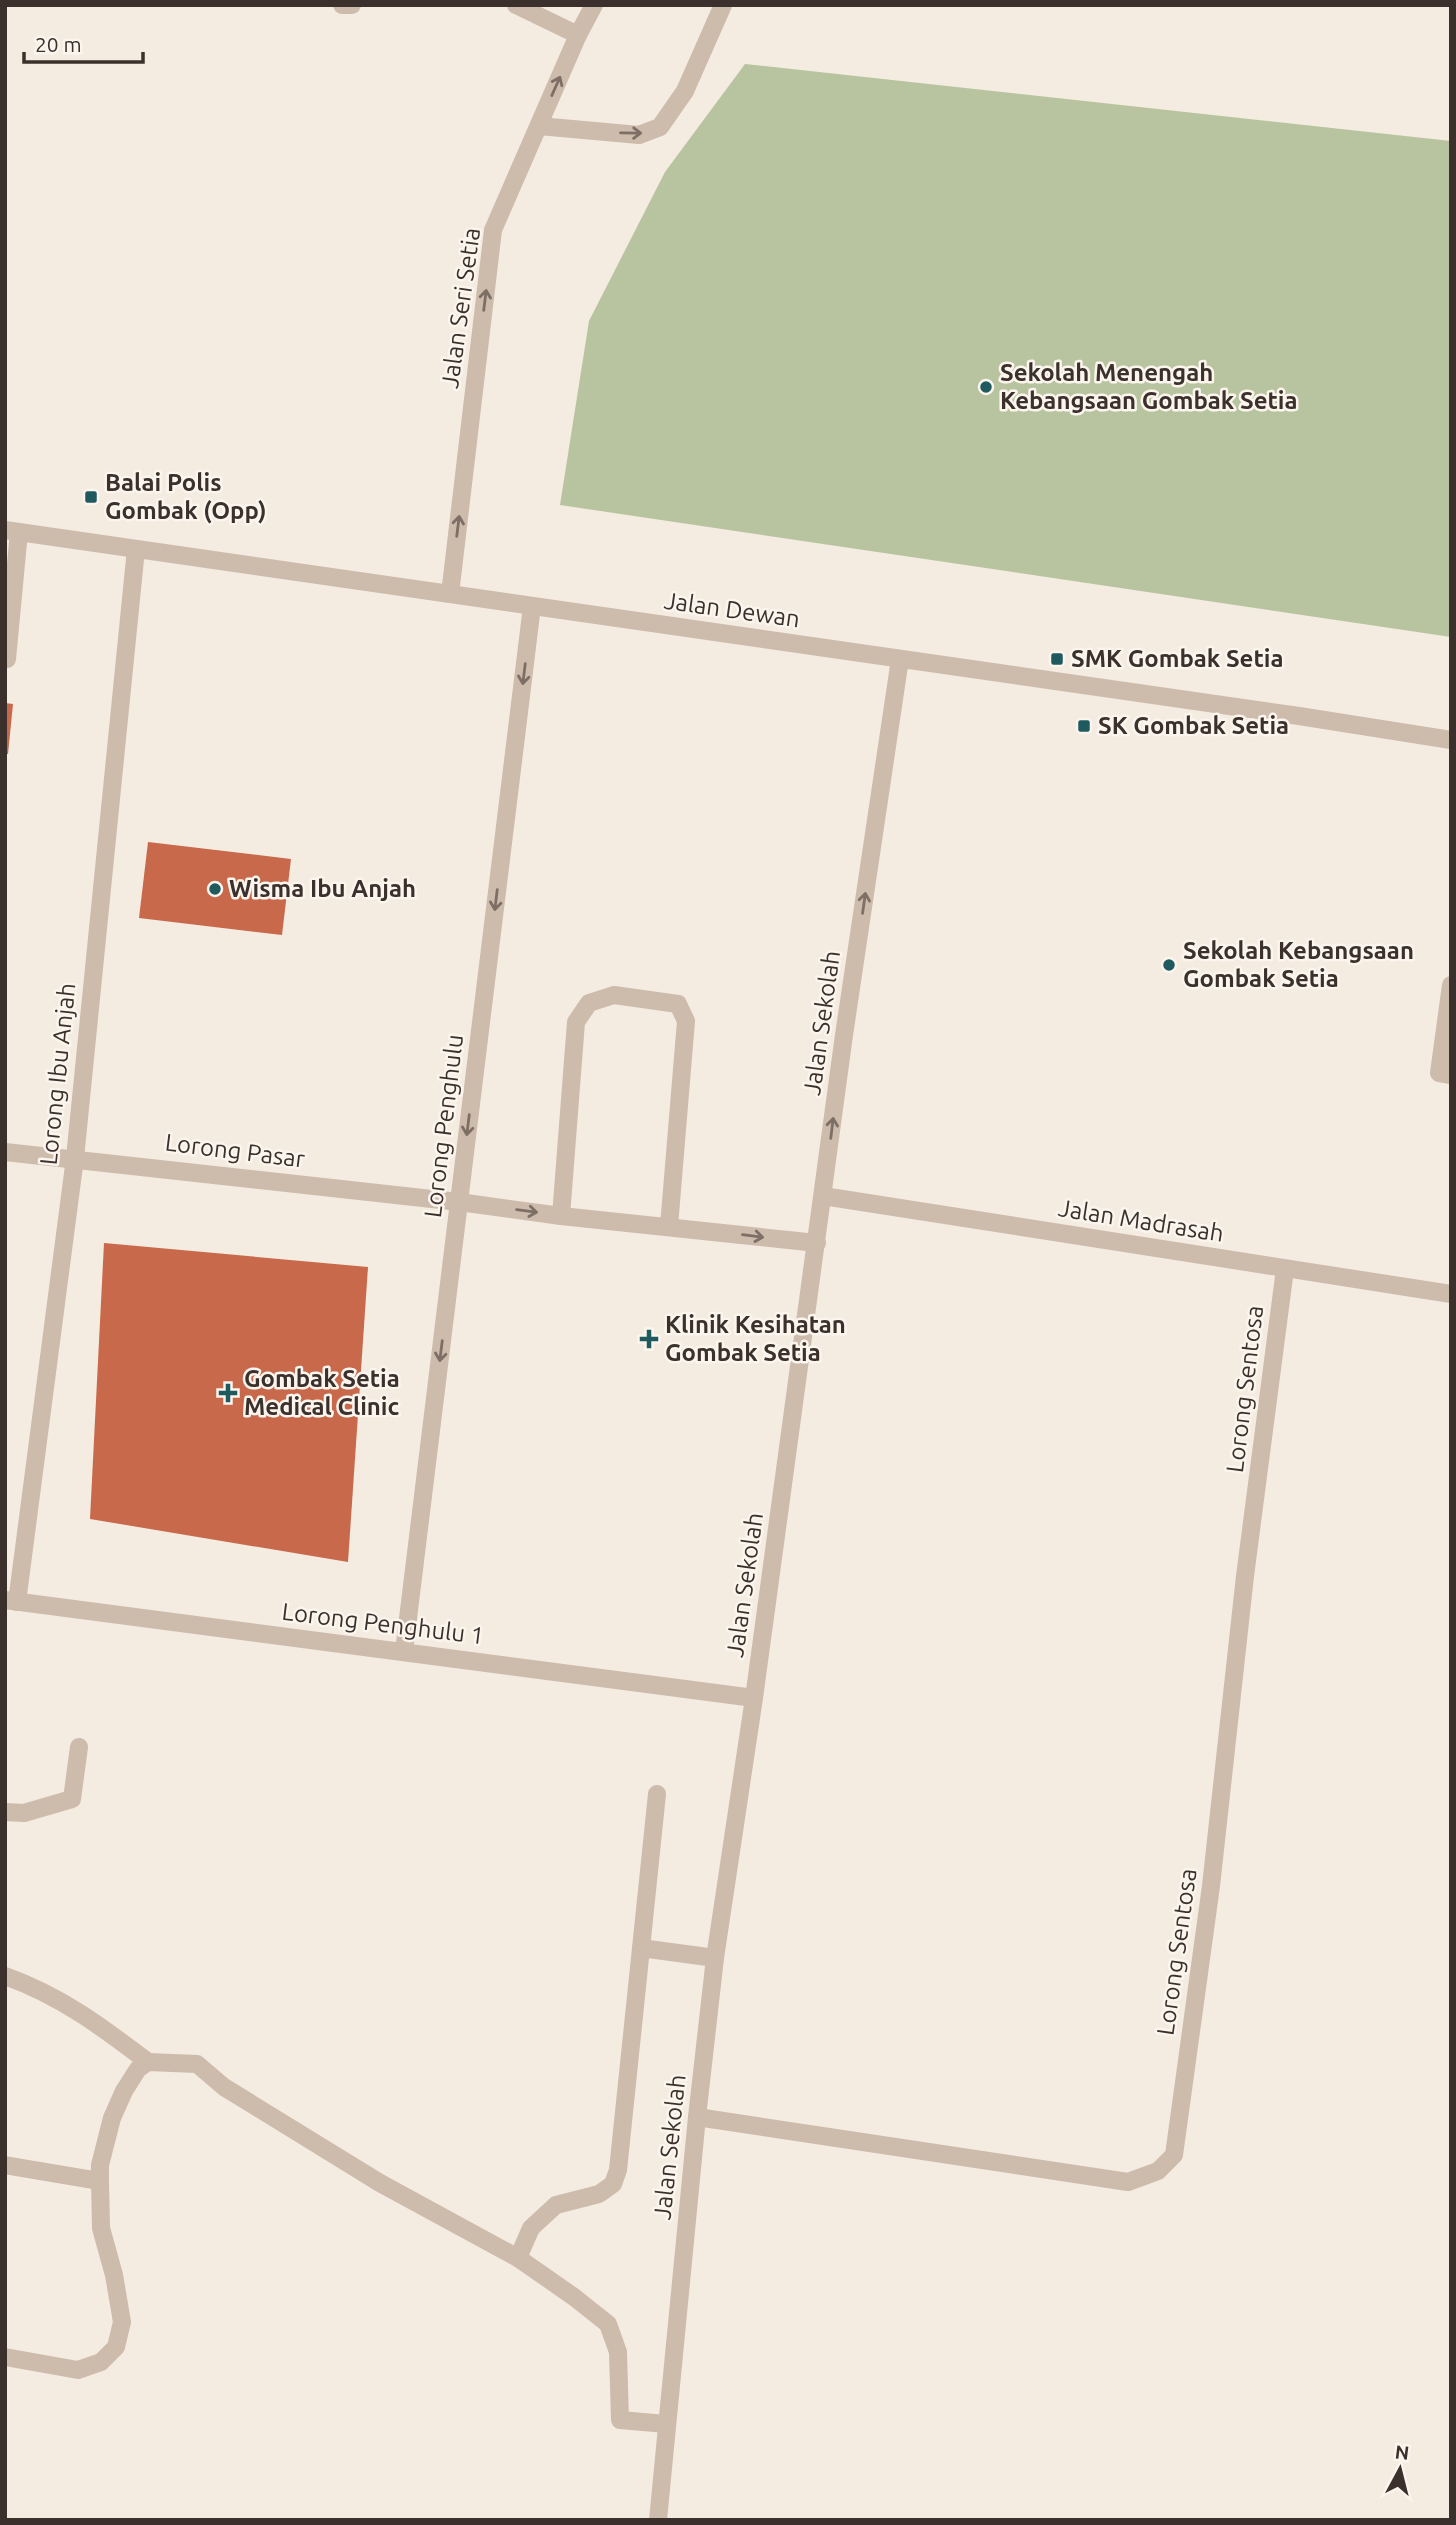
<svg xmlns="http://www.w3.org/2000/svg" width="1456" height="2525" viewBox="0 0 1456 2525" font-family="Ubuntu,sans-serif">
<rect width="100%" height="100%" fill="#f4ebe1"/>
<polygon fill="#b8c4a0" points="745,64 1451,141 1451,637 560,505 589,321 665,172"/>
<g fill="#c8694b">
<polygon points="5,703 13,704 8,754 5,754"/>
<polygon points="148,842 291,859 282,935 139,918"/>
<polygon points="104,1243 368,1267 348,1562 90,1519"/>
</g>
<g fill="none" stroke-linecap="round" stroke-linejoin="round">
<g stroke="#cdbbac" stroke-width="18">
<polyline points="342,5 352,5"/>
<polyline points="539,126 639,135 660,127 685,91 723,5"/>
<polyline points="5,659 7,659 19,532"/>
<polyline points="1451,985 1439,1073 1451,1075"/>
<polyline points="459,1202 561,1216 817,1243"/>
<polyline points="561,1216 576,1022 589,1003 614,995 678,1004 686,1021 669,1226"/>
<polyline points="5,1812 24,1813 72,1799 79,1747"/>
<path d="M5,1976C61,1996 102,2027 148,2062"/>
<polyline points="5,2165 100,2181"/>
</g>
<g stroke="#cdbbac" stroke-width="18">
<polyline points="516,5 578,35"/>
<polyline points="5,530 1299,716 1451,740"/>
<polyline points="450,594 493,230 578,35 594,5"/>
<polyline points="5,1152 459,1202"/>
<polyline points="823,1196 1451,1294"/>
<polyline points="5,1600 754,1698"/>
<polyline points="17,1602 75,1158 136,549"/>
<polyline points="404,1651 532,606"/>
<polyline points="641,1948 715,1958"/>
<polyline points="697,2117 1128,2182 1158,2171 1174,2155 1211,1886 1245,1576 1285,1269"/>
<polyline points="518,2258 531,2228 556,2205 599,2194 613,2184 618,2170 657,1794"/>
<polyline points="5,2357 78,2370 101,2362 116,2347 122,2322 114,2275 101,2228 100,2181 100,2165 112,2118 124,2091 138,2069 148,2062 197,2064 224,2087 380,2183 518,2258 574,2297 608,2324 618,2352 620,2420 666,2424"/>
<polyline points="658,2520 697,2117 715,1958 754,1698 844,1035 900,659"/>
</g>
</g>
<defs><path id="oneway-shaft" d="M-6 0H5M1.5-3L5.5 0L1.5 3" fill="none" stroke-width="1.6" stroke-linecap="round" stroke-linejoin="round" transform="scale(1.75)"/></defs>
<g stroke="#7d6f65">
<use href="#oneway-shaft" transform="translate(556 86) rotate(-66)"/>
<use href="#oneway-shaft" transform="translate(631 133) rotate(1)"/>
<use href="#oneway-shaft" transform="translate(485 300) rotate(-83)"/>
<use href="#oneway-shaft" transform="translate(458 526) rotate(-83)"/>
<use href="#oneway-shaft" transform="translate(524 674) rotate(97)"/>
<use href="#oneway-shaft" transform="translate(496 900) rotate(97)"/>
<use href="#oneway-shaft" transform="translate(864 903) rotate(-82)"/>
<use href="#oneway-shaft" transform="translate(468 1125) rotate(97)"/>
<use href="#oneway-shaft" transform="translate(832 1128) rotate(-83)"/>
<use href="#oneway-shaft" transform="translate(527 1211) rotate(8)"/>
<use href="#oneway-shaft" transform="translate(753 1236) rotate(7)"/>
<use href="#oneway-shaft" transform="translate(441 1351) rotate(97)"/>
</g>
<g fill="#1f5a5e" stroke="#fbf5ee" stroke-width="2.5">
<circle cx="986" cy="387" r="7"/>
<rect x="84" y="490" width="14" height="14" rx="3.5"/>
<rect x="1050" y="652" width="14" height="14" rx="3.5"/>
<rect x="1077" y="719" width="14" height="14" rx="3.5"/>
<circle cx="215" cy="889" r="7"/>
<circle cx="1169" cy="965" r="7"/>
<path d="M645.5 1328.5h7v7h7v7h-7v7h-7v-7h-7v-7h7z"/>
<path d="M224.5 1382.5h7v7h7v7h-7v7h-7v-7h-7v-7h7z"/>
</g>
<g text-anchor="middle" stroke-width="5" stroke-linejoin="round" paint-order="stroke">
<g font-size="24" fill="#3b302b" stroke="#fbf5ee">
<text transform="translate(461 308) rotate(-82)" y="8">Jalan Seri Setia</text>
<text transform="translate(732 610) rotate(8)" y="8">Jalan Dewan</text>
<text transform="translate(822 1023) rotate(-82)" y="8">Jalan Sekolah</text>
<text transform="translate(58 1074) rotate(-84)" y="8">Lorong Ibu Anjah</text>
<text transform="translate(444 1126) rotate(-83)" y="8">Lorong Penghulu</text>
<text transform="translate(235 1151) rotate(7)" y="8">Lorong Pasar</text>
<text transform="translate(1141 1221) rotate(9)" y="8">Jalan Madrasah</text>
<text transform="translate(1245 1389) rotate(-83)" y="8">Lorong Sentosa</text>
<text transform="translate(745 1585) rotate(-82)" y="8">Jalan Sekolah</text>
<text transform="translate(383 1624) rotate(7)" y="8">Lorong Penghulu 1</text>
<text transform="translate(1177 1952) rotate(-82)" y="8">Lorong Sentosa</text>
<text transform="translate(670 2147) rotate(-84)" y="8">Jalan Sekolah</text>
</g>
<g font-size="24" font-weight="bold" fill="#3b302b" stroke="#fbf5ee" text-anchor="start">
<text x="1000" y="381">Sekolah Menengah<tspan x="1000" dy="28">Kebangsaan Gombak Setia</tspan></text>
<text x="105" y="491">Balai Polis<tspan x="105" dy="28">Gombak (Opp)</tspan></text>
<text x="1071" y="667">SMK Gombak Setia</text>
<text x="1098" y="734">SK Gombak Setia</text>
<text x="229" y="897">Wisma Ibu Anjah</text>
<text x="1183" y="959">Sekolah Kebangsaan<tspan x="1183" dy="28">Gombak Setia</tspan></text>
<text x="665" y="1333">Klinik Kesihatan<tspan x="665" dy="28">Gombak Setia</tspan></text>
<text x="244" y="1387">Gombak Setia<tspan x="244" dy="28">Medical Clinic</tspan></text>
</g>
</g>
<rect width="1456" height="2525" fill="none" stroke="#3b302b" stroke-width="14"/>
<g transform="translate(1400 2469) rotate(7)" stroke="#fbf5ee" stroke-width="5" paint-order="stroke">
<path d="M0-5L12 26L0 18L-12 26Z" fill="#3b302b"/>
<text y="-10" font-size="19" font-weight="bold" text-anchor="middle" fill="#3b302b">N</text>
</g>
<path d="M24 52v10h119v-10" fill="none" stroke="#3b302b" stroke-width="3.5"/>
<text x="35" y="52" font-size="21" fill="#3b302b" stroke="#fbf5ee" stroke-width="5" paint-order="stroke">20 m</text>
</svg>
